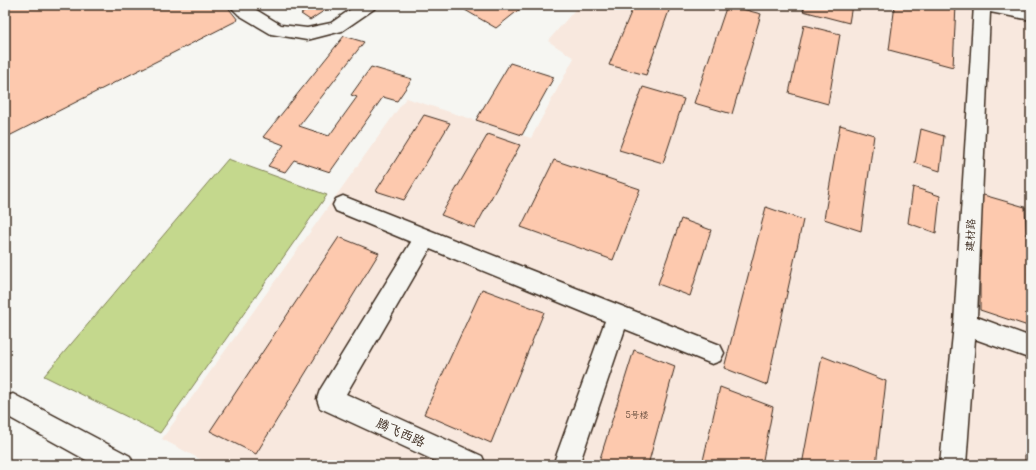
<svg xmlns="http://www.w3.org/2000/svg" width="1036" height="470" viewBox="0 0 1036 470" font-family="Mali,'LXGW WenKai TC',sans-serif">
<rect width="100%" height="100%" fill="#f6f6f2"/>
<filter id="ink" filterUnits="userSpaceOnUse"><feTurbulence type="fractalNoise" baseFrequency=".025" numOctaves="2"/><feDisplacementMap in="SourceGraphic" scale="8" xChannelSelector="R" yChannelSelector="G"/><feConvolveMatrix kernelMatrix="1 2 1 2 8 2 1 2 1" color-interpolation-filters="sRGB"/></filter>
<g filter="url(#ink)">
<polygon fill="#f8e8de" points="579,5 1031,5 1031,465 211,465 162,439 406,98 531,138 574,58 548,41"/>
<polygon fill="#c4d88d" stroke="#808156" points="228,159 327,195 160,433 44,376"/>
<g fill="#fdc9ae" stroke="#3b2a1e">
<polygon points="5,5 226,5 238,20 5,138"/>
<polygon points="298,5 333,5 310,20 301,14 306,11"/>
<polygon points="472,5 525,5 496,28 465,10"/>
<polygon points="634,5 671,5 646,75 609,65"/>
<polygon points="727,5 761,14 732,114 694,103"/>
<polygon points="805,5 852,5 849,23 803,11"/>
<polygon points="895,5 956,5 953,67 889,50"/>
<polygon points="804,25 840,34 828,104 789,93"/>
<polygon points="344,36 364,42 299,126 329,136 357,97 351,95 371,67 412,79 397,101 383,97 330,172 294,160 285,172 268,166 284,145 263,137"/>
<polygon points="510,63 554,77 522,135 476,120"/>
<polygon points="643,87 684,99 663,163 619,150"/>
<polygon points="424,115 450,123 404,200 376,191"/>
<polygon points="840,125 874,135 861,231 824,219"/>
<polygon points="921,129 944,136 940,171 915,163"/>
<polygon points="488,134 520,145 475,228 441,215"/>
<polygon points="554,160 640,189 613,260 521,227"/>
<polygon points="913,187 940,196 936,233 908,223"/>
<polygon points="980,194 1025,207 1031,327 980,310"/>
<polygon points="766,207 803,220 767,385 724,368"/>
<polygon points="681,219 711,230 690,296 658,284"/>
<polygon points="339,237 379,253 256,454 210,431"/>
<polygon points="1028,272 1031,273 1031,301 1029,301"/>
<polygon points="482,289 544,312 491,443 424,414"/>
<polygon points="634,350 675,366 648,465 598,465"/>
<polygon points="822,356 886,381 876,465 802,465"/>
<polygon points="720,387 773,407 762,465 702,465"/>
<polygon points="1025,453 1031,455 1031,465 1025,465"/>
</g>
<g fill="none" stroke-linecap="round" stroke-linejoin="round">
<defs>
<g id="street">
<polygon points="229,5 248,5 281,25 307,28 331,23 357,5 376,5 374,9 342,31 307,40 271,34 239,15"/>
<polygon points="974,5 1009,5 1031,10 1031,20 990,12 977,317 1031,337 1031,359 975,339 966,465 940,465 954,324"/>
<polygon points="343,196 720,345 724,353 720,361 712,364 625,329 579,465 553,465 605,321 430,249 346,394 482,456 486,465 444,465 320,408 317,399 320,390 411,242 336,211 333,205 336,199"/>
<polygon points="13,394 130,456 134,465 95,465 5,415 5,397"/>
</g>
</defs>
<use href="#street" stroke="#3b2a1e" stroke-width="3"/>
<use href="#street" fill="#f6f6f2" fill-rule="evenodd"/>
</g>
</g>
<g text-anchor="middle" stroke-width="4" stroke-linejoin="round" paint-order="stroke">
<g font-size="9" fill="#6c5242">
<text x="637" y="418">5号楼</text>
</g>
<g font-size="11" fill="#3b2a1e" stroke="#f6f6f2">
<text transform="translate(970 235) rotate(-87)" y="4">建材路</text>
</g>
<g font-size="13" fill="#3b2a1e" stroke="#f6f6f2">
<text transform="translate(401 432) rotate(24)" y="5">腾飞西路</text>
</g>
</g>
<rect width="1036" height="470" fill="none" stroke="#f6f6f2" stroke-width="20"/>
<rect x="10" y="10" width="1016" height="450" fill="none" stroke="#3b2a1e" stroke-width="1.5" filter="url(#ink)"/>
</svg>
